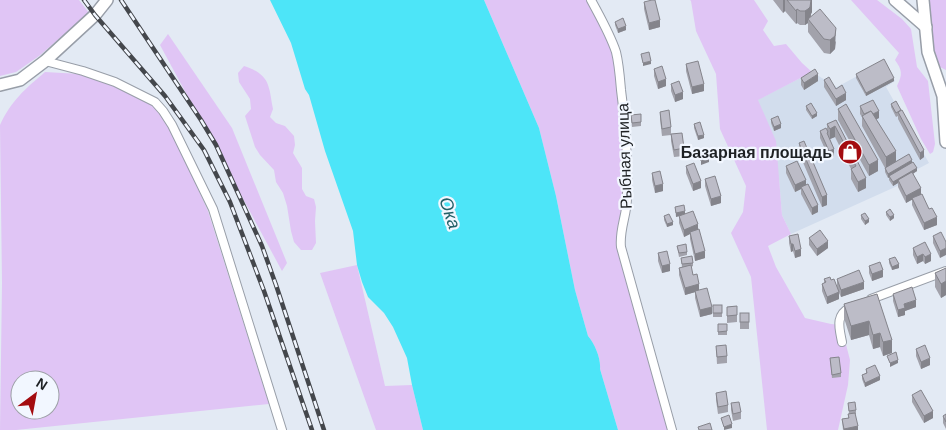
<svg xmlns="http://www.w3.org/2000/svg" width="946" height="430" viewBox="0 0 946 430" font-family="Arial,sans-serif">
<rect width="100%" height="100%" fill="#e3eaf4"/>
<polygon fill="#d2dded" points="883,62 895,81 886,87 929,163 912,172 915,178 791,234 782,215 779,179 757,100 812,72 837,87"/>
<g fill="#e0c5f5" fill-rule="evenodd">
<polygon points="0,0 79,0 89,13 39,56 16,72 0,76"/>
<path d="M484,0H594L619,53L628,122L630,207L628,218L624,228V246L675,430H618L600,369C601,359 595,344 588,336L575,290L556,196L539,128Z"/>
<polygon points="690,0 754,0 768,21 763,30 774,46 786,44 802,63 812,72 758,100 776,141 782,215 791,234 768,246 776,267 805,318 831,324 841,325 850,360 848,385 838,430 767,430 751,277 731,233 743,212 746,186 720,129 716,74 696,31 691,1"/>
<path d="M851,0H877L902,19L911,29L917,67L928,81L935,144L933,152L930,154L921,139L897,86C903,74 902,70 895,60L899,53Z"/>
<polygon points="929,0 946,0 946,70 940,67 935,61 932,51"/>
<polygon points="168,34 232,128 287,263 282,271 160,45"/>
<path d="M244,66C254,69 265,75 268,85C271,93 271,101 273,109L270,117L276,123L285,126L294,136L295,145L293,153L302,168V189L306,196L314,199L316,207L315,221L316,243L312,250H301L294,242L291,231L287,206L283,193L276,182L274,170L260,155L255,147L245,116L251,109L250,99L239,82L238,73Z"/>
<path d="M45,72L80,74L112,85L152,105L162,114L169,125L208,211L269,404L16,430H0L2,283L0,125C11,101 25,89 45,72ZM20,380H50V410H20Z"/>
<polygon points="357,265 385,386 412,385 423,430 376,430 320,273"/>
</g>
<path fill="#4de5f8" d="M270,0H484L539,128L556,196L575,290L588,336C595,344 601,359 600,369L618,430H423L412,385L407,358L393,327L384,313L368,297L362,282L357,265L353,231L325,151L309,95L305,89L291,43Z"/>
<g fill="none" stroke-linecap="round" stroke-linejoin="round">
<defs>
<g id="minor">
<path d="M591,0C600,17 610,34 616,52C619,64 620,78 621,90C626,126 628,162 627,198C627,215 619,230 621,247L672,430"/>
<polyline points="45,61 83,71 115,82 155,102 163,111 172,125 213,209 282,430"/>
<polyline points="871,299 946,271"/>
<path d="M842,342C839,327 835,315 851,307"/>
</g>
<g id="secondary">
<polyline points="895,0 926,27"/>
<polyline points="923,0 928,52 943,96 946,142"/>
<polyline points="0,85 20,80 45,61 95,15 107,0"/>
</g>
</defs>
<use href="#minor" stroke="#989ea8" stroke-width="10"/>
<use href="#secondary" stroke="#989ea8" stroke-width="14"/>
<use href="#minor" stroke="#fff" stroke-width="8"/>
<use href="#secondary" stroke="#fff" stroke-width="11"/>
<defs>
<g id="rail">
<polyline points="84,0 95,15 165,96 204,150 230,202 264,291 312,430"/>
<polyline points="121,0 201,120 216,145 262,246 276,285 324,430"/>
</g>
</defs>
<use href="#rail" stroke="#44474c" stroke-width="4.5"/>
<use href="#rail" stroke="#f2f7ff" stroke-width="2.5" stroke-dasharray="8" stroke-linecap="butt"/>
</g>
<g fill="#a2a2ab">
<polygon points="773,0 812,0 812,12 811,14 811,16 836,42 835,49 830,54 824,53 808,32 808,23 805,25 800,25 797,23 796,24 785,11 783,13"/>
<polygon points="644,2 660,27 649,30 644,9"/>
<polygon points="615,22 626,30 618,33 615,25"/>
<polygon points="686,64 704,91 692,94 686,71"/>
<polygon points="654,69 666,86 658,89 654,76"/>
<polygon points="856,74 894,81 866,96 856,78"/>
<polygon points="801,78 818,81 804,90 801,85"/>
<polygon points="824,80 836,89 846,100 836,106 824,87"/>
<polygon points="671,84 683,99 675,102 671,91"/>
<polygon points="896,101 924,157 920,160 898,119 898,116 896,117 891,107 891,104"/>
<polygon points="806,106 817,116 812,119 806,110"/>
<polygon points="860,106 879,118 876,119 896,161 912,162 917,171 913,174 921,194 937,225 924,230 912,205 912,199 906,203 898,187 898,183 893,186 889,180 889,177 888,178 885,172 885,168 862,126 862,117 860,114"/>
<polygon points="838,109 878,171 869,176 838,120"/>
<polygon points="660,112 671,127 671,135 662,136 660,119"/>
<polygon points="631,115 641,122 641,126 632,127"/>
<polygon points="771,119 781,128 774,131 771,123"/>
<polygon points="836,120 866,188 858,192 851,179 851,169 835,137 830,139 834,156 829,158 820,138 820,131 827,131 827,124"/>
<polygon points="694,124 704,138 698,140 694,128"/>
<polygon points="671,134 684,148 684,156 674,157 671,141"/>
<polygon points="799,143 827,205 822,207 799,153"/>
<polygon points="686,166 701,188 693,191 686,173"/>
<polygon points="786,166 806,185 818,212 812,215 801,194 801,189 795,192 786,173"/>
<polygon points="652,173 663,191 655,193 652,180"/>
<polygon points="705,179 721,203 711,206 705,186"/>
<polygon points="675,207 685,214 698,230 705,258 695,261 690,239 690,234 684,237 679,223 679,216 682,215 676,217"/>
<polygon points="886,212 894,218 890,221 886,215"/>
<polygon points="861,215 869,222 865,225 861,219"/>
<polygon points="664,216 673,225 667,227 664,220"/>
<polygon points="789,236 801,256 795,258 793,251 791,252 789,243"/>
<polygon points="933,236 946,242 940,258 933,243"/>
<polygon points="809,238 828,248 817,256 809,245"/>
<polygon points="677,246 687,252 687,255 679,257"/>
<polygon points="913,248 931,254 931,261 925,264 923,261 917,264 913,255"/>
<polygon points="658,253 670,271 662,273 658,261"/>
<polygon points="681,258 693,263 693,266 691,267 693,275 699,290 712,314 700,317 695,298 695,292 685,295 679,275 679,268 682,267"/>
<polygon points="889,259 899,268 892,270 889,263"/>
<polygon points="869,266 883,277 872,281 869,273"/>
<polygon points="946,268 946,295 941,298 935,287 935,273"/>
<polygon points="824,279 837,286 837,279 864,289 841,297 839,293 839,299 827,304 822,291 822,284 824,283"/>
<polygon points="877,294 892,353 883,356 880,347 873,349 869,335 851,340 844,318 844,304"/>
<polygon points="893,294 916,307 905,311 905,315 898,317 893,301"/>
<rect x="713" y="305" width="9" height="12"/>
<polygon points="737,306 737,322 727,323 727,307"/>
<rect x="740" y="313" width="9" height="16"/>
<rect x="718" y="324" width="9" height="11"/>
<polygon points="716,346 727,356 727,363 717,364"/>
<polygon points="916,349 930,365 921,369 916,356"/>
<polygon points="830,358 841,373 841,377 832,378"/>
<polygon points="866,369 880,380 865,387 862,379 862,375 866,373"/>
<polygon points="716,393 728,405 728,412 718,414 716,400"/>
<polygon points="912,395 933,418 924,423 912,402"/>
<polygon points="731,403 741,412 741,419 733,421 731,410"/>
<polygon points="848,403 856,410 856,414 855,414 858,430 843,430 842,419 848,418 848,414 849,414"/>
<polygon points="946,414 946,429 943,423 943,416"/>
</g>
<g fill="#84848b">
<polygon points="783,0 785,0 785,11 783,13"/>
<polygon points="811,0 812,0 812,12 811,14 810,20 808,19 808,23 805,25 805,11"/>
<polygon points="797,9 797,23 796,24 796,11"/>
<polygon points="660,20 660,27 649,30 649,23"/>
<polygon points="626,26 626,30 618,33 618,29"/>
<polygon points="836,28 835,49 830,54 830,40"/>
<polygon points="651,61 651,64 643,66 643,63"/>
<polygon points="818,74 818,81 804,90 804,83"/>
<polygon points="894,78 894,81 866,96 866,93"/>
<polygon points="666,79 666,86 658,89 658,82"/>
<polygon points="704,84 704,91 692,94 692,87"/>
<polygon points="683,92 683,99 675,102 675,95"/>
<polygon points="846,93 846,100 836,106 836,99"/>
<polygon points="879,111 879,118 867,124 866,117"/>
<polygon points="817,113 817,116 812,119 812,116"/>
<polygon points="781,124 781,128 774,131 774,127"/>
<polygon points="835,126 835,137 830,139 830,129"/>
<polygon points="704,135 704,138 698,140 698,136"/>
<polygon points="834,149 834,156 829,158 829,151"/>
<polygon points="924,150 924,157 920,160 920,153"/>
<polygon points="896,151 896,162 886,168 886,157"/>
<polygon points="709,158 709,162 701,165 701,161"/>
<polygon points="878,160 878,171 869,176 869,165"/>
<polygon points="912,160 912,163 888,178 888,174"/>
<polygon points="917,168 917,171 899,182 898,180 898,183 893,186 893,182"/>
<polygon points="866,178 866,188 858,192 858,182"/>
<polygon points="806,180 806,187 801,187 801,189 795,192 795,185"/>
<polygon points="701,181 701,188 693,191 693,184"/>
<polygon points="663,184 663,191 655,193 655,186"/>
<polygon points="921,188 921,195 906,203 906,196"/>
<polygon points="827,195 827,205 822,207 822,197"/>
<polygon points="721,196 721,203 711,206 711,199"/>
<polygon points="818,205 818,212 812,215 812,208"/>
<polygon points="685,211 685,214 676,217 676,213"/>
<polygon points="894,215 894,218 890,221 890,217"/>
<polygon points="937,217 937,225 924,230 924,223"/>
<polygon points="869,219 869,222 865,225 865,221"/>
<polygon points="673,222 673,225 667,227 667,224"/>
<polygon points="698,224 698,231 690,232 690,234 684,237 684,230"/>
<polygon points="828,241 828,248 817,256 817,249"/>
<polygon points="791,244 793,244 793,251 791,252"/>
<polygon points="946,248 946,255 940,258 940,251"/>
<polygon points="801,249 801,256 795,258 795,251"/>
<polygon points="705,251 705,258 695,261 695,254"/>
<polygon points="923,254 923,261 917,264 917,257"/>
<polygon points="931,254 931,261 925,264 925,257"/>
<polygon points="670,264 670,271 662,273 662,266"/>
<polygon points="899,264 899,268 892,270 892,267"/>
<polygon points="883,270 883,277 872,281 872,274"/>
<polygon points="946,281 946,295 941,298 941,284"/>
<polygon points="864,282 864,289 841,297 841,290"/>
<polygon points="699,284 699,291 685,295 685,288"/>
<polygon points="839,292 839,299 827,304 827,297"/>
<polygon points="916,300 916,307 905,311 905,315 898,317 898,310 904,304"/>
<polygon points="712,307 712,314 700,317 700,310"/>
<polygon points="869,321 869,335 851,340 851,326"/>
<polygon points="880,333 880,347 873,349 873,335"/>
<polygon points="892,340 892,353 883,356 883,342"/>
<polygon points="930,358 930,365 921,369 921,362"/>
<polygon points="898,360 898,363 890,367 890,363"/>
<polygon points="880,376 880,380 865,387 865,383"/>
<polygon points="933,411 933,418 924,423 924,416"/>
<polygon points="732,424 732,428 724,430 724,427"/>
<polygon points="858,426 858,430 844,430 844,429"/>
</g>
<g fill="#bcbcc7" stroke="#84848b">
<polygon points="652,0 655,0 660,20 649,23 644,2"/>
<polygon points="787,0 811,0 810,7 808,9 805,11 800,11 797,9 796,11"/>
<polygon points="820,9 836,28 835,36 830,40 824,39 808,19"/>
<polygon points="623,18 626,26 618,29 615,22"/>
<polygon points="649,52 651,61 643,63 641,54"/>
<polygon points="884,59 894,78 866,93 856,74"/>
<polygon points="698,61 704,84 692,87 686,64"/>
<polygon points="662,66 666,79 658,82 654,69"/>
<polygon points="815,69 818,74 804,83 801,78"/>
<polygon points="829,77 836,89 842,85 846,93 836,99 824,80"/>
<polygon points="679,81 683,92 675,95 671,84"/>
<polygon points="873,100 879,111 873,114 871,111 864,114 860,106"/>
<polygon points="896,101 901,110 896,113 891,104"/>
<polygon points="811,103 817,113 812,116 806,106"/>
<polygon points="846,104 878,160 869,165 838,109"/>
<polygon points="669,110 671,127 662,129 660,112"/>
<polygon points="902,110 924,150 920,153 898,112"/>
<polygon points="871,111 896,151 886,157 862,116"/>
<polygon points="641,114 641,122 632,123 631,115"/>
<polygon points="778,116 781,124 774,127 771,119"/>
<polygon points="836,120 866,178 858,182 851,169 856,166 835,126 830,129 827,124"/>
<polygon points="700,122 704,135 698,136 694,124"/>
<polygon points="826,128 828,132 827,133 834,149 829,151 820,131"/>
<polygon points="682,133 684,148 674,150 671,134"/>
<polygon points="804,141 827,195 822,197 799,143"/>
<polygon points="708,154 709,158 701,161 699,157"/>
<polygon points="909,154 912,160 888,174 885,168"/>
<polygon points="797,161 806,180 795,185 786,166"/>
<polygon points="913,162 917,168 893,182 889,176"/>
<polygon points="694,163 701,181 693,184 686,166"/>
<polygon points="660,171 663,184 655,186 652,173"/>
<polygon points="912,172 921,188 906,196 898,180"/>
<polygon points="715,176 721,196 711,199 705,179"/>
<polygon points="808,184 818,205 812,208 801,187"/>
<polygon points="922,194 929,209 932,208 937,217 924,223 912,198"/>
<polygon points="684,205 685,211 676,213 675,207"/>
<polygon points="890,209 894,215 890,217 886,212"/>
<polygon points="693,211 698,224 684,230 679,216"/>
<polygon points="865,213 869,219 865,221 861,215"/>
<polygon points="669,214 673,222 667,224 664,216"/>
<polygon points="699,229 705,251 695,254 690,232"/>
<polygon points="820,230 828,241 817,249 809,238"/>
<polygon points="941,232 946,242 946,248 940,251 933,236"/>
<polygon points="798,234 801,249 795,251 793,244 791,244 789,236"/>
<polygon points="925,242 931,254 925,257 923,254 917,257 913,248"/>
<polygon points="686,244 687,252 679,253 677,246"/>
<polygon points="667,251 670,264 662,266 658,253"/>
<polygon points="692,256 693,263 682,264 681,258"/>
<polygon points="895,257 899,264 892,267 889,259"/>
<polygon points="880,262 883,270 872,274 869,266"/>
<polygon points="691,265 693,275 697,274 699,284 685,288 679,268"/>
<polygon points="946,268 946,281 941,284 935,273"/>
<polygon points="859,270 864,282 841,290 837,279"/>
<polygon points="830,277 831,280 834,279 839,292 827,297 822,284 826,282 824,279"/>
<polygon points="912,287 916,300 904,304 905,308 898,310 893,294"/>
<polygon points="707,288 712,307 700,310 695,291"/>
<polygon points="877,294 892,340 883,342 880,333 873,335 869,321 851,326 844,304"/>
<rect x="713" y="305" width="9" height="8"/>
<polygon points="737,306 737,315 727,316 727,307"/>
<rect x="740" y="313" width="9" height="9"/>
<polygon points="718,324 727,324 727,331 718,332"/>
<polygon points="726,345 727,356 717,357 716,346"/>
<polygon points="925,345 930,358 921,362 916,349"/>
<polygon points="896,352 898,360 890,363 887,356"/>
<polygon points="839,357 841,373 832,375 830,358"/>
<polygon points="875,365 880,376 865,383 862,375 867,373 866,369"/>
<polygon points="921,390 933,411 924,416 912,395"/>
<polygon points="726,391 728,405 718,407 716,393"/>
<polygon points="739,402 741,412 733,414 731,403"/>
<polygon points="855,402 856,410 849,411 848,403"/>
<polygon points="855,413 858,426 844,429 842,419 849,418 848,414"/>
<polygon points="946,414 946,422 943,416"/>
<polygon points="729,415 732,424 724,427 721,418"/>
<polygon points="710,423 712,430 699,430 698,427"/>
</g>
<defs>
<symbol id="shop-disc" viewBox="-11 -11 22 22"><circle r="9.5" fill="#a40c10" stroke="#f2f7ff"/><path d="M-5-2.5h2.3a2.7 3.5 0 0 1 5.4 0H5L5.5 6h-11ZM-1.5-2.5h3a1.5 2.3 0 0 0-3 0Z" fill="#fff"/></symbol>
</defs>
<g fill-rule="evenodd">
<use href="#shop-disc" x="836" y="138" width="28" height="28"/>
</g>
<g text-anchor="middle" stroke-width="4.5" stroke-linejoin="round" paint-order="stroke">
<g font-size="16" font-weight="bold" fill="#1e2124" stroke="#f2f7ff" text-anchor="end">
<text x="832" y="158">Базарная площадь</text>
</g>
<g font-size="16" fill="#1e2124" stroke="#f2f7ff">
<text transform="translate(624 156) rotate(-92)" y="6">Рыбная улица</text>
</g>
<g font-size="18" font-style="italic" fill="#236168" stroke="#f2f7ff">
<text transform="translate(450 213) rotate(71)" y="6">Ока</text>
</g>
</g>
<g transform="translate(35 395) rotate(32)"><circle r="24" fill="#f2f7ff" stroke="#9da1a7"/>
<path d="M0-4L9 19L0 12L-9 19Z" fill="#a40c10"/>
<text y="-8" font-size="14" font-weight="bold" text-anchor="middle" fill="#1e2124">N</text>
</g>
</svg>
